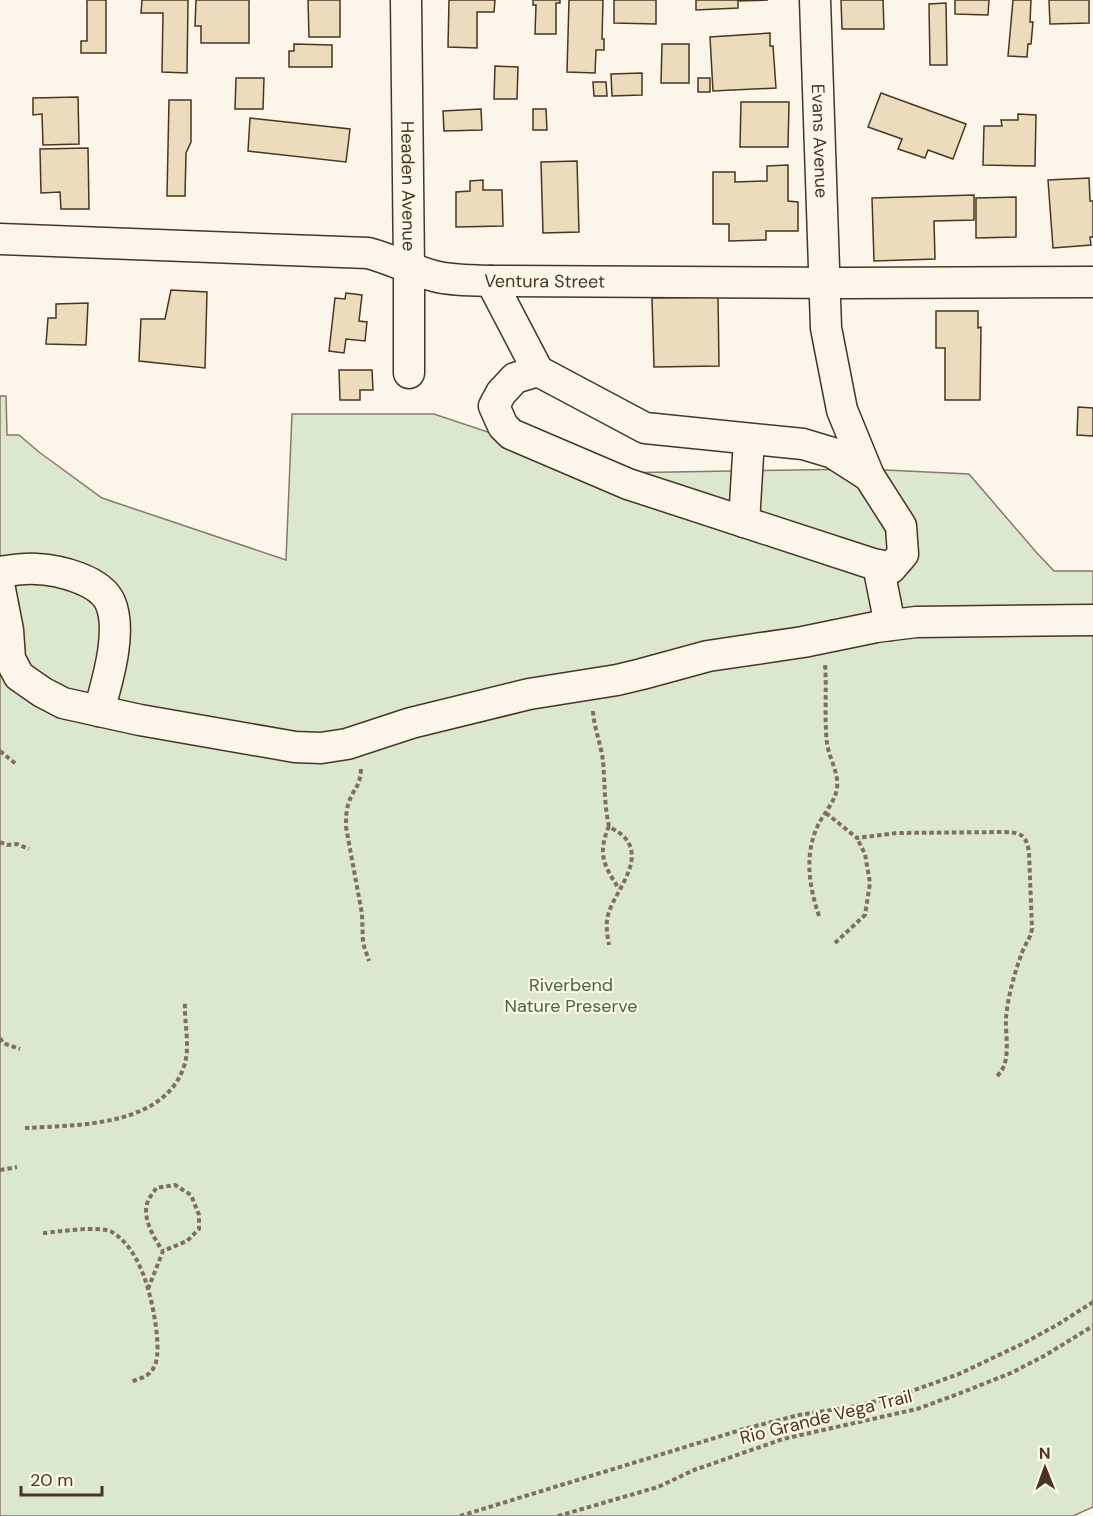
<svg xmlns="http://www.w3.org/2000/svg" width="1093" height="1516" viewBox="0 0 1093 1516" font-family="'DM Sans',sans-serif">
<rect width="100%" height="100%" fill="#fbf6e9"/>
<polygon fill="#dce7d0" stroke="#887966" stroke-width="1.5" points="0,396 6,396 7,435 19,435 39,452 102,498 286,560 292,414 434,414 610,473 864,469 969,474 1036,552 1054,571 1093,571 1093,1507 1073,1516 0,1516"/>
<g fill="#ecdcbc" stroke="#4a3520" stroke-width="1.5">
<polygon points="87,0 106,0 106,53 81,53 81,41 87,41"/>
<polygon points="142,0 188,0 187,73 162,72 163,13 141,13"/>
<polygon points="196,0 249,0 249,43 201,43 201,26 195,26"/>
<polygon points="308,0 340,0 340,37 309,37"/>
<polygon points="449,0 495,0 494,12 477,12 477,48 448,47"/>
<polygon points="533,0 560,0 560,3 556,3 556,34 535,34 536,5 533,5"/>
<polygon points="569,0 603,0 602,39 604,39 604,50 596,50 595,73 567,72"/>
<polygon points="614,0 656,0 656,24 614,23"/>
<polygon points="696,0 768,0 738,1 738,8 696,10"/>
<polygon points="841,0 883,0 884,29 842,29"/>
<polygon points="955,0 989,0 988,15 955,14"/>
<polygon points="1013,0 1031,0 1030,22 1033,22 1031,44 1028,44 1027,57 1008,56"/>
<polygon points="1049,0 1089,0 1089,23 1050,24"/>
<polygon points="946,3 947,65 930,65 929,4"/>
<polygon points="770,33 770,46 773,46 776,88 713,91 710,37"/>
<polygon points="294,44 332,45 332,67 289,67 289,51 294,51"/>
<polygon points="662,44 689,44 689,83 661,83"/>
<polygon points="495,66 518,67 517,99 494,99"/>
<polygon points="642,73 642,95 612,96 611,74"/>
<polygon points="236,78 264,78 263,109 235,109"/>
<rect x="698" y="78" width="12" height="14"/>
<polygon points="593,82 606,82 607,96 594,96"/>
<polygon points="881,93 966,124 953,159 928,150 925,158 898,149 902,139 868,127"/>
<polygon points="78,97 79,144 43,145 42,114 33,115 33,98"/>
<polygon points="169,100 191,100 191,142 186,153 185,196 167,196"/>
<polygon points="741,102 789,102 788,147 740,147"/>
<polygon points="481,109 482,130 444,131 443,111"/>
<polygon points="533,109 546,109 547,130 533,130"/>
<polygon points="1018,114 1036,115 1035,166 983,165 984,126 1002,126 1001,120 1018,120"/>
<polygon points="250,118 350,129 346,162 248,151"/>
<polygon points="88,148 89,209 61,209 60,192 41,193 40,149"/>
<polygon points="577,161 579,232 543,233 541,162"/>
<polygon points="788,165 788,201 798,202 798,231 766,231 766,240 729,241 729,224 713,224 713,172 735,172 735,182 767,181 767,166"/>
<polygon points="1089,178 1090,201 1093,201 1093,237 1090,237 1091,245 1053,248 1048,180"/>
<polygon points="483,180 483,190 502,190 503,226 456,227 456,192 470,191 470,181"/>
<polygon points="974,195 974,220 934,221 935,259 874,261 872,198"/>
<polygon points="1016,197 1016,237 976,238 976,198"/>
<polygon points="171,290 207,292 205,368 139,361 141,319 165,319"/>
<polygon points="346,293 362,295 359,321 367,322 365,341 346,339 344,353 329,351 335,298 345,299"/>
<polygon points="718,297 719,366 654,367 652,298"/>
<polygon points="88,303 86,345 46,344 48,318 56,318 56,304"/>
<polygon points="936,311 978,311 978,328 981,327 980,400 945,400 945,348 936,348"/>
<polygon points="339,370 372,370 373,390 360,390 360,400 340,400"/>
<polygon points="1078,407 1093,408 1093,436 1077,435"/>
</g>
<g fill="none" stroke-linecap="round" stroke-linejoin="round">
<defs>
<g id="minor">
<path id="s1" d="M406,0L409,268V373"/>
<path id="s2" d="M815,0L826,328L842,410L869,476"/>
<path id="s3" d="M0,239L368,253C391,259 412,270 434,276C452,281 473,280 491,281L849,283L1093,282"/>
<polyline points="491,281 538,371 645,428 803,444 833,453 869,476 901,526 903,554 891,568 873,564 628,484 511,434 503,426 494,406 501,393 515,378 538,371"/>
<polyline points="744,522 749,439"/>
<polyline points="878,565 890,625"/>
<path d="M0,572C12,570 25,568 37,569C59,570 100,580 110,602C123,631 107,682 99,711"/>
<polyline points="0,589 8,630 10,659 19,676 42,692 63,703 99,711 140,720 295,747 321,748 347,744 411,723 529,694 617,680 642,674 708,656 803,642 876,627 916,622 1093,620"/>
</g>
</defs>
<use href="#minor" stroke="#4a3520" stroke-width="33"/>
<g stroke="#7f6f5c" stroke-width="4" stroke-dasharray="4.5 3" stroke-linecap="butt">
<path d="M593,711C594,728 601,744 603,761C605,783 604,805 609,826C612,829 617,831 621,834C648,857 617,888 609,912C605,923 607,933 609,945"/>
<polyline points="0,751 16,764"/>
<path d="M361,769C360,788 354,787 349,802C346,810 346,818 346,827L362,914L363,943L369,961"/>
<path d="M826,813L857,838L897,833L1005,832C1022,833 1026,835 1029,852L1032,929C1030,939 1027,941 1023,950C1015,971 1008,995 1006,1018C1005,1036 1012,1063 997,1076"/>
<path d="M609,826C597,855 604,865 619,889"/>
<polyline points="0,842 7,845 17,844 29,849"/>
<path d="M819,916C809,886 804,855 818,825C824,813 835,802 837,788C839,773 829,758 827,743C824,717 827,690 825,664"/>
<polyline points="835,943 865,915 870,883 865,854 857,838"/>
<polyline points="0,1038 3,1043 20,1049"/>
<path d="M25,1128C78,1125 167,1127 185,1063C190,1044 184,1022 185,1003"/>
<polyline points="0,1170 17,1167"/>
<path d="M43,1233C59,1232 99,1225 112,1232C125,1240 134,1253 140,1267C150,1286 163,1346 155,1365C150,1377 141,1378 130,1382"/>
<path d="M148,1289L163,1251L187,1241L199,1229V1215L191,1195L175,1185L156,1188C154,1192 150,1196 148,1201C141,1216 154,1239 163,1251"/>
<polyline points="460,1516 744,1429 799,1415 850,1407 895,1397 959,1374 1022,1344 1057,1325 1093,1302"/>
<polyline points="558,1516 658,1487 694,1470 783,1439 917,1409 958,1394 1011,1373 1044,1356 1093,1326"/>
</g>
<use href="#minor" stroke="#fbf6e9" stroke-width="30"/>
</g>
<g text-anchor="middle" stroke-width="4.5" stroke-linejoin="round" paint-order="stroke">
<g font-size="18" fill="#4a3520" stroke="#fbf6e9">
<text dy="6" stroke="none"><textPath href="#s2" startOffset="141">Evans Avenue</textPath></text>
<text dy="6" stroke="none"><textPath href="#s1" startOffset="186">Headen Avenue</textPath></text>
<text dy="6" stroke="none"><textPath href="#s3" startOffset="549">Ventura Street</textPath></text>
<text transform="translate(826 1417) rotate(-14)" y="6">Rio Grande Vega Trail</text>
</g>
<g font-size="18" fill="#436837" stroke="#fbf6e9">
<text x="571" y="991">Riverbend<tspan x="571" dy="21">Nature Preserve</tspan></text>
</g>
</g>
<g transform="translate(1045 1468) rotate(359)" stroke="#fbf6e9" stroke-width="4.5" paint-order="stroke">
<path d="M0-4.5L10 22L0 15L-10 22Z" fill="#4a3520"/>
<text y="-9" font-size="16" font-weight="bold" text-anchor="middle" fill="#4a3520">N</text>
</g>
<path d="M21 1486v9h81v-9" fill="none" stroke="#4a3520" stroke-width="3"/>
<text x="30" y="1486" font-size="18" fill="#4a3520" stroke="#fbf6e9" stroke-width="4.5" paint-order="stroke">20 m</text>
</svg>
